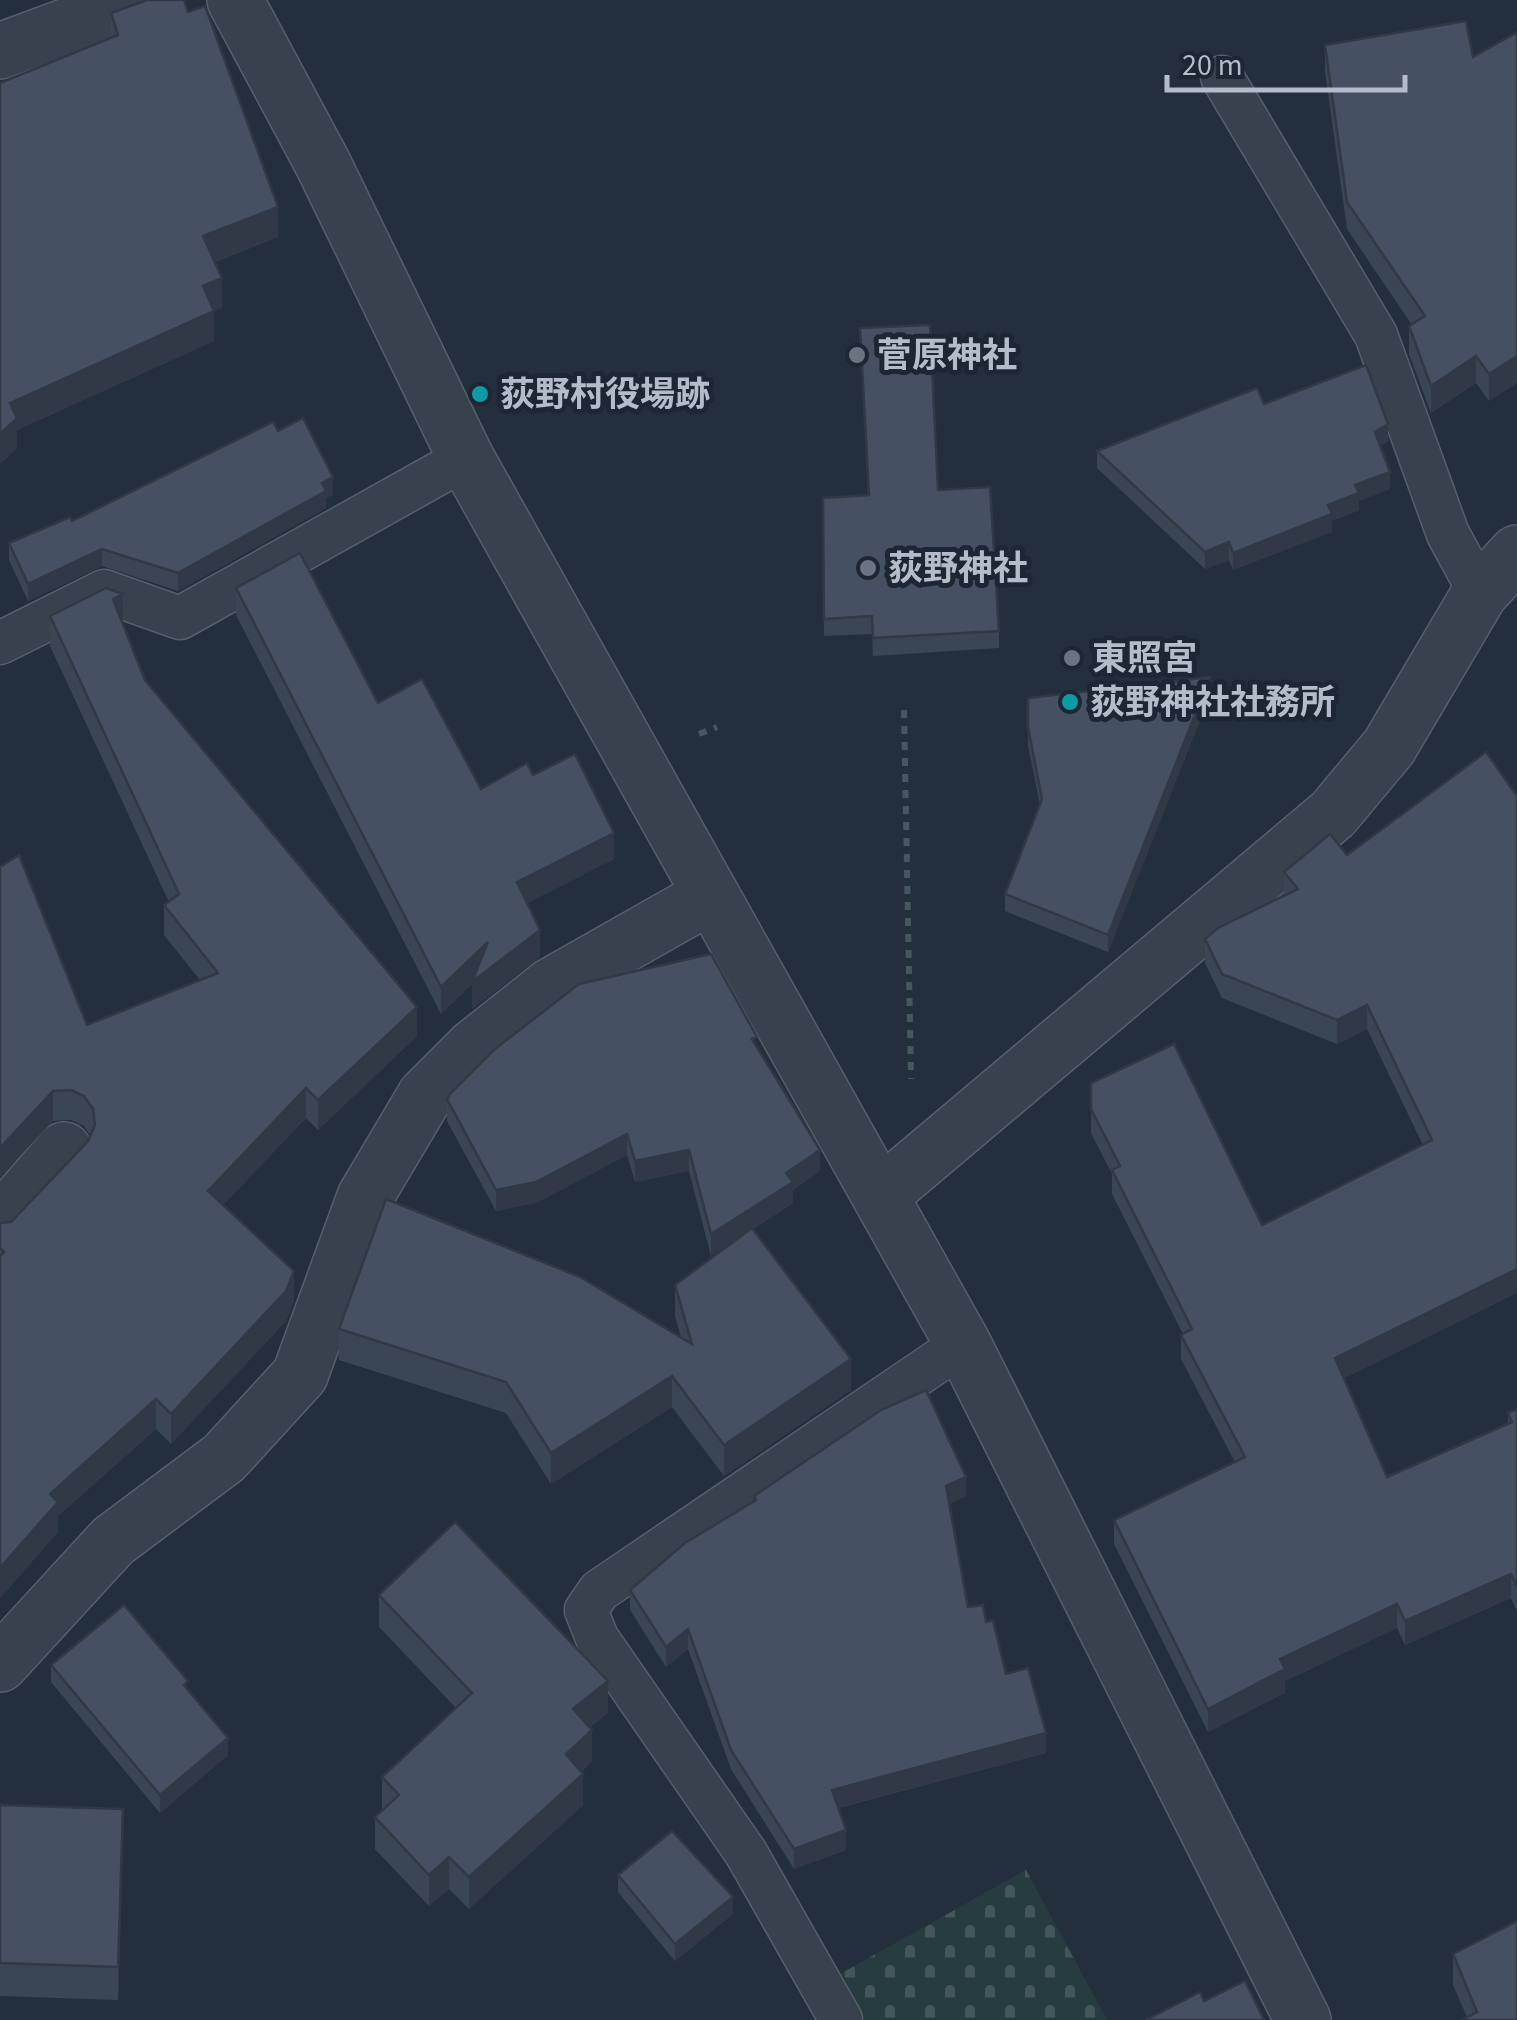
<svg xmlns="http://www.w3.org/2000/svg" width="1517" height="2020" viewBox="0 0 1517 2020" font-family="'Source Sans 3','Noto Sans JP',sans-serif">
<defs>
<pattern id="cemetery-stones" width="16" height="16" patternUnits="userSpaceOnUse" patternTransform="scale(2.5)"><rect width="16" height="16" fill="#263c3f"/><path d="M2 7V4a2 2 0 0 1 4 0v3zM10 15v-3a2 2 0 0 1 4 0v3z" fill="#435659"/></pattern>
</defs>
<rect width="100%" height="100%" fill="#242f3e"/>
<polygon fill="url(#cemetery-stones)" points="1026,1870 1107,2020 853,2020 831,1979"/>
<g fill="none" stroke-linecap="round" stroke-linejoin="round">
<defs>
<g id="service">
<polyline points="1222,77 1376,335 1448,534 1480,593"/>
<polyline points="0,643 104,591 180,618 466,458"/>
<polyline points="841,2020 746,1853 597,1638 586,1610 599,1591 963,1344"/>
</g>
<g id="minor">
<polyline points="235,0 323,164 466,458 963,1344 1303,2020"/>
<polyline points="0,51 138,0"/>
<polyline points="882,1194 1333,814 1389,747 1480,593 1517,553"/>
<polyline points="0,1223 64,1150"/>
<polyline points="0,1664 113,1541 224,1458 300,1375 365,1197 425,1096 474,1047 551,986 708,897"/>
</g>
</defs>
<use href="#service" stroke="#565f6c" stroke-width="45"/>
<use href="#minor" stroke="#565f6c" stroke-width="58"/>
<g stroke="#44595c" stroke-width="6" stroke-dasharray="8 8" stroke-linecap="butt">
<polyline points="904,710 911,1079"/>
<polyline points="699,734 717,727"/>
</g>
<use href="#service" stroke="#38414e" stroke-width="42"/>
<use href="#minor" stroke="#38414e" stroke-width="55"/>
</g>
<g fill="#3b4654">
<polygon points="188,12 278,237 215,262 222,308 214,311 214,341 17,430 17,448 0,464 111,38 111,13"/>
<polygon points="1517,32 1489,401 1476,383 1431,413 1409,354 1409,326 1412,325 1347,229 1325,72 1325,45 1473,57"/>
<polygon points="860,328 938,490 999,631 999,648 873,656 872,634 824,636 823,498 868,495"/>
<polygon points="1264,404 1388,441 1381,446 1390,489 1359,501 1359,510 1332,521 1332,532 1233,570 1229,560 1205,569 1097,468 1097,451"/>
<polygon points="278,431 333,495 326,498 326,508 178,591 102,566 28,601 9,560 9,543 72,521"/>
<polygon points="236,588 481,789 533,775 614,859 527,903 540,957 472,1009 472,984 441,1014 236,615"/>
<polygon points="50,616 123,624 145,680 417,1036 318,1130 306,1118 223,1205 294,1301 286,1321 171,1444 156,1429 58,1516 58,1532 0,1598 0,1223 11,1222 88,1141 90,1135 84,1126 71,1120 53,1121 0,1177 0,867 87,1025 200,980 164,935 164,905 169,902 50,646"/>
<polygon points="1210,695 1108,952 1005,911 1005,894 1040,805 1028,745 1028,698"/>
<polygon points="1330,834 1517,1293 1344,1378 1387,1477 1508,1423 1508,1413 1517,1409 1517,1611 1511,1598 1405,1645 1397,1628 1285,1681 1285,1693 1208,1732 1114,1544 1114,1520 1235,1462 1181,1359 1181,1335 1183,1334 1112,1194 1112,1174 1091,1133 1091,1083 1262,1225 1423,1145 1367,1029 1337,1044 1222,998 1205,963 1205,939 1284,895 1284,872"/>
<polygon points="757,1046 820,1171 793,1190 793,1203 753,1229 851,1390 724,1476 672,1407 551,1484 506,1413 339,1360 339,1329 681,1337 675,1316 675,1285 734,1241 711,1256 689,1171 635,1182 627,1155 536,1203 496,1211 447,1121 447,1099"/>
<polygon points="754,1496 966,1496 949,1504 968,1607 986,1622 1006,1674 1046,1753 838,1808 846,1850 794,1869 731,1769 688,1649 666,1667 630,1610 630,1590 754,1501"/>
<polygon points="379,1595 608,1713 590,1727 592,1761 582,1771 583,1805 469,1909 449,1889 429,1906 375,1849 375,1817 383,1810 382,1808 382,1777 456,1708 379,1627"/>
<polygon points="51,1665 188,1690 228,1755 160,1813 51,1682"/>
<polygon points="0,1805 123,1842 118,2000 0,1996"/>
<polygon points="618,1875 733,1914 675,1961 618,1892"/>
<polygon points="1453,1954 1517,2020 1467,2017 1453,1985"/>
</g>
<g fill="#303945">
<polygon points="278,207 278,237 203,266 203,236"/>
<polygon points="222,278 222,308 214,311 214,341 17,430 17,448 0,464 0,434 10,403 203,286"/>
<polygon points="1476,356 1476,383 1431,413 1431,386"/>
<polygon points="1517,356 1517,383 1489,401 1489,374"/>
<polygon points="1388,424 1388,441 1375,450 1375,432"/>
<polygon points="1390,472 1390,489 1359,501 1359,510 1332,521 1332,532 1233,570 1233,553 1328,505 1355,485"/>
<polygon points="333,477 333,495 326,498 326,508 178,591 178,573 322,483"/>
<polygon points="1229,542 1229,560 1205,569 1205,552"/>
<polygon points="102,549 102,566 28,601 28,584"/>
<polygon points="123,594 123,624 113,599"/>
<polygon points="1210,677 1210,695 1108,952 1108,935"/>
<polygon points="614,833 614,859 517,908 517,882"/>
<polygon points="540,930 540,957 472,1009 472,984 441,1014 441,987 488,942"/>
<polygon points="1367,1005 1367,1029 1337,1044 1337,1020"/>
<polygon points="417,1007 417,1036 318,1130 318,1100"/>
<polygon points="306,1088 306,1118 208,1221 208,1191"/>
<polygon points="53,1091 53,1121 0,1177 0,1148"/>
<polygon points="627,1134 627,1155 536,1203 496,1211 496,1190"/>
<polygon points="689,1150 689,1171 635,1182 635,1161"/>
<polygon points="820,1150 820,1171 793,1190 793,1203 711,1256 711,1234 786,1173"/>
<polygon points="1517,1269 1517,1293 1335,1382 1335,1358"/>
<polygon points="294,1271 294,1301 286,1321 171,1444 171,1414"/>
<polygon points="851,1359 851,1390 724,1476 724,1445"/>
<polygon points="672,1376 672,1407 551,1484 551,1453"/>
<polygon points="156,1399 156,1429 58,1516 58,1532 0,1598 0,1568 50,1494"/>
<polygon points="966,1477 966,1496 946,1506 946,1486"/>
<polygon points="1511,1574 1511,1598 1405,1645 1405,1621"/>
<polygon points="1397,1604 1397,1628 1285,1681 1285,1693 1208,1732 1208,1709 1280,1659"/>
<polygon points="688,1629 688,1649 666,1667 666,1647"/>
<polygon points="608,1681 608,1713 573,1741 573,1709"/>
<polygon points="592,1730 592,1761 566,1786 566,1754"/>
<polygon points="1046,1733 1046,1753 832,1809 832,1790"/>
<polygon points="228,1738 228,1755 160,1813 160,1795"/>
<polygon points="583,1774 583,1805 469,1909 469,1877"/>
<polygon points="123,1809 123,1842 118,2000 118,1967"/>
<polygon points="846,1830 846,1850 794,1869 794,1849"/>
<polygon points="449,1857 449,1889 429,1906 429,1875"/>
<polygon points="733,1897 733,1914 675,1961 675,1944"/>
</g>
<g fill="#455162" stroke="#303945" stroke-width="2.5">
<polygon points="147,0 184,0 188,12 205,6 278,207 203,236 222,278 203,286 214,311 10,403 17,418 0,434 0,83 118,35 111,13"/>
<polygon points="1466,21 1473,57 1517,32 1517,356 1489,374 1476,356 1431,386 1409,326 1425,316 1347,202 1325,45"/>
<polygon points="930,325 938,490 990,487 999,631 873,638 872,616 824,619 823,498 869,495 860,328"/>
<polygon points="1366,365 1388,424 1375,432 1390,472 1355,485 1359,493 1328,505 1332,514 1233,553 1229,542 1205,552 1097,451 1257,388 1264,404"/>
<polygon points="303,418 333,477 322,483 326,491 178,573 102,549 28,584 9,543 70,517 72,521 273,422 278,431"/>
<polygon points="300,553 378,703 422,679 481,789 527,763 533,775 575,754 614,833 517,882 540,930 472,982 488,942 441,987 236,588"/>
<polygon points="106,588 123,594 113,599 145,680 417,1007 318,1100 306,1088 208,1191 294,1271 286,1291 171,1414 156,1399 50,1494 58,1502 0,1568 0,1256 4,1252 0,1248 0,1223 11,1222 88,1141 95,1125 93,1109 84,1096 71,1090 53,1091 0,1148 0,867 19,855 87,1025 218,973 164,905 179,894 50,616"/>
<polygon points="1210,677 1108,935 1005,894 1042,799 1028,727 1028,698"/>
<polygon points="1486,752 1517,796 1517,1269 1335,1358 1387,1477 1512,1422 1508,1413 1517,1409 1517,1587 1511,1574 1405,1621 1397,1604 1280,1659 1285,1669 1208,1709 1114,1520 1245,1457 1181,1335 1192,1329 1112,1170 1120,1166 1091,1109 1091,1083 1174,1044 1262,1225 1432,1140 1367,1005 1337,1020 1222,974 1205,939 1218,928 1298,889 1284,872 1330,834 1347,855"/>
<polygon points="711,954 757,1037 752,1039 820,1150 786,1173 793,1182 711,1234 689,1150 635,1161 627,1134 536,1182 496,1190 447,1099 450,1094 495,1049 579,984"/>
<polygon points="386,1199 580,1277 692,1344 675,1285 752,1228 851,1359 724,1445 672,1376 551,1453 506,1382 339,1329"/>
<polygon points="926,1390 966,1477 946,1486 968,1607 983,1605 986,1622 993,1620 1006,1674 1028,1668 1046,1733 832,1790 846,1830 794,1849 731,1750 688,1629 666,1647 630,1590 685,1543 756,1500 754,1496 881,1410"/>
<polygon points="455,1522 608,1681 573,1709 592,1730 566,1754 583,1774 469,1877 449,1857 429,1875 375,1817 399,1795 382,1777 472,1693 379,1595"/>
<polygon points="124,1605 188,1681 184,1685 228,1738 160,1795 51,1665"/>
<polygon points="0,1805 123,1809 118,1967 0,1963"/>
<polygon points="672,1831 733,1897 675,1944 618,1875"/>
<polygon points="1517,1921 1517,2020 1462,2020 1477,2012 1453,1954"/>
<polygon points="1245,1981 1264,2020 1146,2020 1200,1992 1204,2001"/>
</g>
<g fill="#6b7280" stroke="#1d2633" stroke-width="4">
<circle cx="857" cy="355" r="10"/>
<circle cx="868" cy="568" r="10"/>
<circle cx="1072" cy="658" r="10"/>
</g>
<g fill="#0f9aa8" stroke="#1d2633" stroke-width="4">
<circle cx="480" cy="394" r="10"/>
<circle cx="1070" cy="702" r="10"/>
</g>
<g text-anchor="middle" stroke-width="10" stroke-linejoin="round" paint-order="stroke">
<g font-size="35" font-weight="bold" fill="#b4bcc9" stroke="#1d2633" text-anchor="start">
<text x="877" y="367">菅原神社</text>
<text x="500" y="406">荻野村役場跡</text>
<text x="888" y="580">荻野神社</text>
<text x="1092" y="670">東照宮</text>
<text x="1090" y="714">荻野神社社務所</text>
</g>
</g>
<path d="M1167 75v15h238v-15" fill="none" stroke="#b4bcc9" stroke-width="5"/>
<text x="1182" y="75" font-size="30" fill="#b4bcc9" stroke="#1d2633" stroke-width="8" paint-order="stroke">20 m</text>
</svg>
